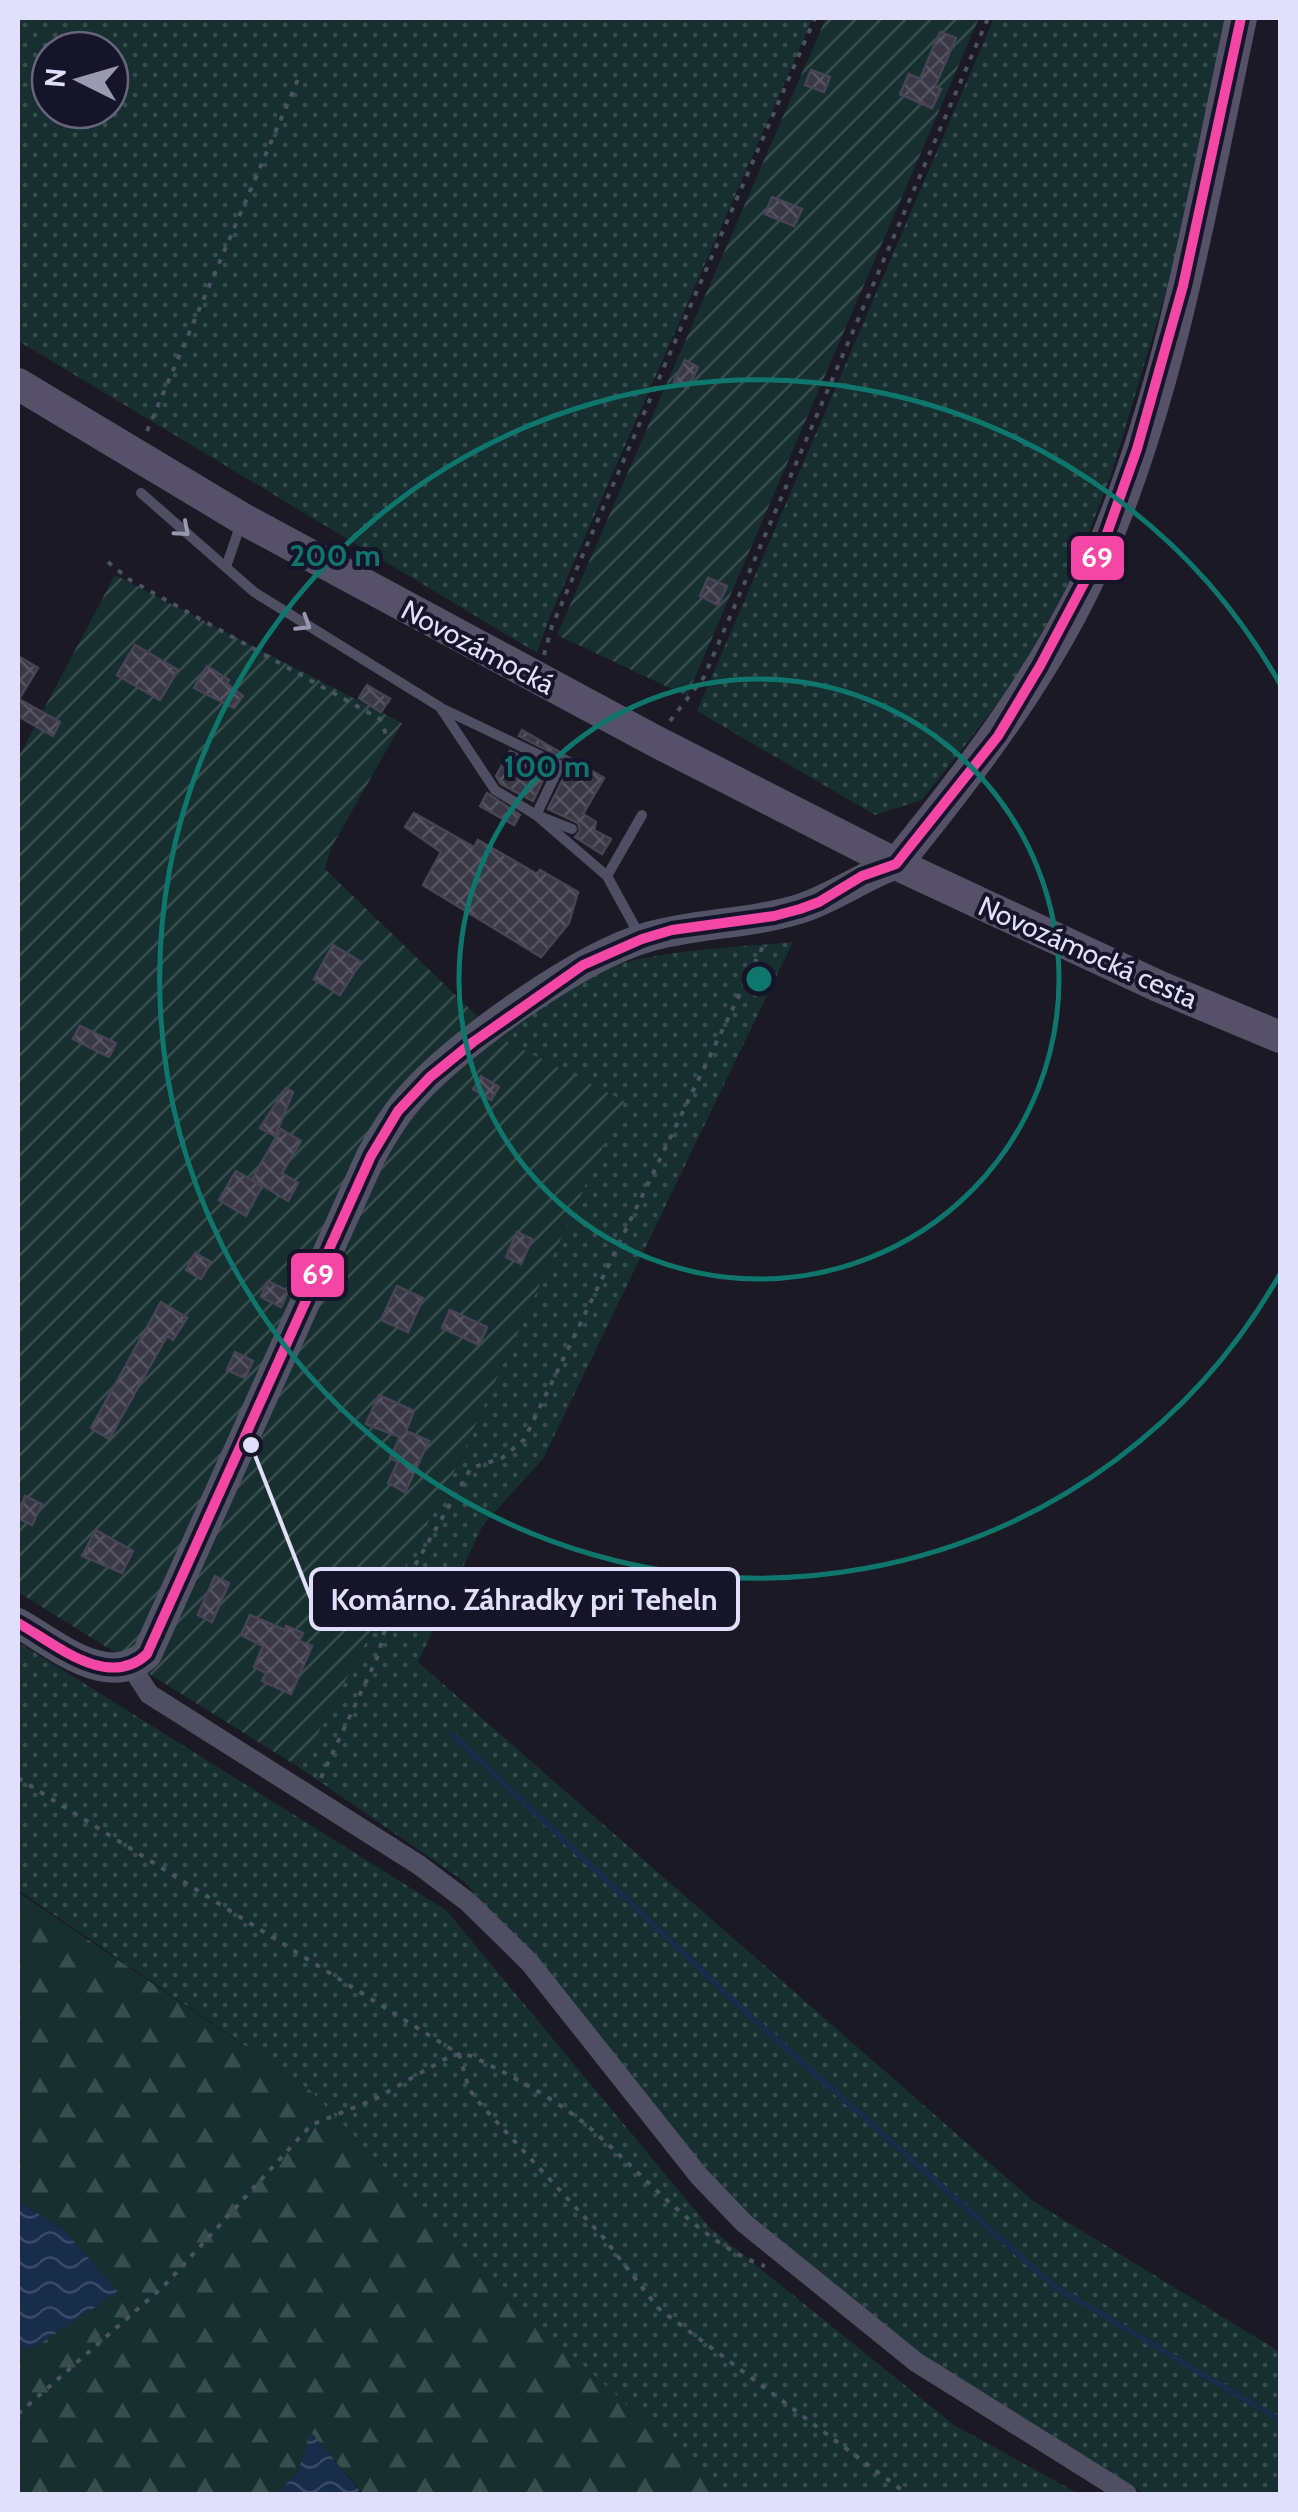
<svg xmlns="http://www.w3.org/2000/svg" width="1298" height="2512" viewBox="0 0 1298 2512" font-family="Cabin,sans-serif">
<defs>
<pattern id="grass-dots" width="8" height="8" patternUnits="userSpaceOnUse" patternTransform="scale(2.5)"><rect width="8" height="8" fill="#172f2e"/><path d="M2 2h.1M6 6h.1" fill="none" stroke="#384d4d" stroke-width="1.8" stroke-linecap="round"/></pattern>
<pattern id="forest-firs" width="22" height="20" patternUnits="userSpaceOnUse" patternTransform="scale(2.5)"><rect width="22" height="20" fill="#172f2e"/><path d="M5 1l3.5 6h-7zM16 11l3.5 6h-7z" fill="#384d4d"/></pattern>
<pattern id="garden-furrows" width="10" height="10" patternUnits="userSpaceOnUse" patternTransform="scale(2.5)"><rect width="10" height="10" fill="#172f2e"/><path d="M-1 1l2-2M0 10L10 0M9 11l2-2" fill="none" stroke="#384d4d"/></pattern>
<pattern id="water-waves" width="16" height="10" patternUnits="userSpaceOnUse" patternTransform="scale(2.5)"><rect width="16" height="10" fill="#172d4a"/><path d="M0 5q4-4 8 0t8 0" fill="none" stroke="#384b65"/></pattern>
<pattern id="building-cross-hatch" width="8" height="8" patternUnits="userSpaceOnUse" patternTransform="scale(2.5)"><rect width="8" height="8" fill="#393845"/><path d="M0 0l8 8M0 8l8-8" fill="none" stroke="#555461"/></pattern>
</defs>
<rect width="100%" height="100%" fill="#1a1924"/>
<g fill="url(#grass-dots)" fill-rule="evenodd">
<path d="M18,18H813L548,621L537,653L18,341ZM50,50H110V110H50Z"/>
<polygon points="994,18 1230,18 1175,262 1111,475 1072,577 1021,674 922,800 875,815 697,711"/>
<path d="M793,942L543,1459L483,1525L418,1662L1033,2201L1280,2352V2494H1145L954,2381L723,2193L465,1882L300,1768L450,1480L623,1102L500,1039C518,1024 535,1007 554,994C622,948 713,950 793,942Z"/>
<polygon points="18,1642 446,1910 710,2228 954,2425 1079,2494 725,2494 711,2485 505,2294 311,2091 18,1890"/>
</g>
<polygon fill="url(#forest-firs)" points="18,1892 311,2091 505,2294 725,2494 364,2494 311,2434 298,2471 277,2494 18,2494 18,2346 32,2349 64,2230 18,2201"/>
<g fill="url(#garden-furrows)">
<polygon points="826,18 979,18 687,696 557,635"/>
<polygon points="115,575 402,723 331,848 325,869 500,1038 624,1101 450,1480 300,1768 18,1592 18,758"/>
</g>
<g fill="url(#water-waves)">
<polygon points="18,2201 64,2230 118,2292 32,2349 18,2346"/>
<polygon points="311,2432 360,2491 364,2494 277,2494 298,2471"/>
</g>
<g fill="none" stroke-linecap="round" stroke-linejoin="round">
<polyline stroke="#172d4a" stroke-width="6" points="453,1735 749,2015 1054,2286 1280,2420"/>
</g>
<g fill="url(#building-cross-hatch)" stroke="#474456" stroke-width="2.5">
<polygon points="940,32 956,38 935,86 941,89 932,108 900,94 909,74 920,79"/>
<polygon points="811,70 830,77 824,92 805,85"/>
<polygon points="772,197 802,209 794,226 765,214"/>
<polygon points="685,360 698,367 688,388 674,382"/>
<polygon points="708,578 727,586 718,605 700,596"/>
<polygon points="135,645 178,670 160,700 117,675"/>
<polygon points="18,656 38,668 19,699 60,722 53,736 18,716"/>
<polygon points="207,666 229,680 227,684 243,696 234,708 194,688"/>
<polygon points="367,685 390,699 381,712 359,698"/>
<polygon points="522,730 604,778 583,814 596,822 594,830 611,839 602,854 575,837 580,831 578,823 548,809 568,769 568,761 519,736"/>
<polygon points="510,751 548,769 533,801 501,784 496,776"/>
<polygon points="487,793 520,815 514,825 480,806"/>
<polygon points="414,813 474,847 478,840 537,874 540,870 578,892 569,923 541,957 423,885 441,852 405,827"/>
<polygon points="333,945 361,962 340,995 314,979"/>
<polygon points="80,1026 116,1043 109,1057 73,1039"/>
<polygon points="481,1076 499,1087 491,1100 473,1089"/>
<polygon points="286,1088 293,1092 275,1136 260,1128"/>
<polygon points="281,1129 301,1141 282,1173 298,1183 288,1201 252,1179"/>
<polygon points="236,1171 262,1186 246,1216 219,1200"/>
<polygon points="517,1232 532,1239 521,1264 506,1257"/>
<polygon points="195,1253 211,1262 201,1279 186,1270"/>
<polygon points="268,1281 288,1291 281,1307 261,1297"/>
<polygon points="397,1286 423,1298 408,1332 381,1320"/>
<polygon points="161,1302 187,1318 173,1340 167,1336 109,1439 91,1428"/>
<polygon points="450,1310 487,1327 479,1345 442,1328"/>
<polygon points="235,1352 253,1361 245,1378 227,1370"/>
<polygon points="379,1395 414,1411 406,1431 429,1441 405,1492 388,1483 398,1462 390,1458 400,1437 366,1424"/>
<polygon points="25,1496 42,1504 32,1525 18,1518"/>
<polygon points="96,1530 133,1551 122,1573 82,1556"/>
<polygon points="215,1576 229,1583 212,1622 198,1615"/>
<polygon points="250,1615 285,1630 286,1626 303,1633 299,1641 312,1646 291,1694 262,1681 266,1673 254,1667 263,1646 241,1635"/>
</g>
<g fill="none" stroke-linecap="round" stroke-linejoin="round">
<g stroke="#495460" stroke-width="4" stroke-dasharray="5 8" stroke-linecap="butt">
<polyline points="147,431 299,77"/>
<polyline points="108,562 130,580 380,719 387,737"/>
<polyline points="544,655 552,626 815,18"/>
<polyline points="670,721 704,677 988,18"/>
<polyline points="18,1778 459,2054 469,2089 482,2106 603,2237 658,2308 907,2494"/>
<polyline points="321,1778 377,1658 392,1605 471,1468 502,1458 524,1440 765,942"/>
<path d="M18,2414L164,2286L311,2125L375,2099L445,2059L459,2054L472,2056C511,2076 549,2095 584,2123C637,2167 702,2246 765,2266"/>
</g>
<g stroke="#4f4f63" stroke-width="10">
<polyline points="141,493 254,592 440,707 495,790 536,815 607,876 641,938"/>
<polyline points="226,567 240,526"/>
<polyline points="441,708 560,765 536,815 572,829"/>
<polyline points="607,876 642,815"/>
</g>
<polyline stroke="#4f4f63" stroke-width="20" points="131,1666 149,1694 419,1865 468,1902 530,1963 699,2176 744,2223 916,2362 1127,2494"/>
<path stroke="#535368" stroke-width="30" d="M18,1623C54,1643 108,1691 147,1654L371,1156C383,1134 396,1112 414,1093C461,1041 581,956 648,937C698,923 750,924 799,909C832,899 861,877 896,864"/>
<g stroke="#565068" stroke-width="32">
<polyline points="18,384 243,519 655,741 896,864 1158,986 1280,1037"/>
<path d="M896,864C974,768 1050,669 1100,554C1171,390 1204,192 1241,18"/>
</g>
<defs>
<path id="bus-1" d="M18,1623C54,1643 108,1691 147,1654L371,1156L398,1111L430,1077L473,1042L583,965L642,939L672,930L774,916L800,909L819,902L862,876L896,864L998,736L1040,666L1100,553L1137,449L1183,286L1241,18"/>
</defs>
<use href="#bus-1" stroke="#161429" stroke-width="18"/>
<use href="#bus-1" stroke="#f346a5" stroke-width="10"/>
</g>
<defs><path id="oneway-chevron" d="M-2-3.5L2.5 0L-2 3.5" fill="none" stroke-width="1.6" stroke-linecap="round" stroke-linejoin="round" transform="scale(2.5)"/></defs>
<g stroke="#9897af">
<use href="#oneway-chevron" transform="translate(183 530) rotate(41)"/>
<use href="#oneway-chevron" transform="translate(304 624) rotate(32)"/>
</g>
<g fill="none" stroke="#0f766e" stroke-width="5">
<circle cx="759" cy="979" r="300"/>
<path d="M1280 1274A599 599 0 1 1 1280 684"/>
</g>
<g text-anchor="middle" stroke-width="8" stroke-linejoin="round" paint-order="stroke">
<g font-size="28" fill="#e1dffb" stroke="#161429">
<text transform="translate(478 647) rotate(28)" y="10">Novozámocká</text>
<text transform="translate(1088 952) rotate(24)" y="10">Novozámocká cesta</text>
</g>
</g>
<circle cx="759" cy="979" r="15" fill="#0f766e" stroke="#161429" stroke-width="5"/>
<g font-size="30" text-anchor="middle" font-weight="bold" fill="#0f766e" stroke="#161429" stroke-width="8" stroke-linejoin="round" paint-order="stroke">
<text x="335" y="566">200 m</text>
<text x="547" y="777">100 m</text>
</g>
<path fill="none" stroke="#e1dffb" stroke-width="4" d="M251 1445L311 1599"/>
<circle fill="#e1dffb" stroke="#161429" stroke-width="4" cx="251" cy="1445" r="10"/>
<rect fill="#161429" stroke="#e1dffb" stroke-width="4" x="311" y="1569" width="427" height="60" rx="10"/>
<g font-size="30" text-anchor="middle" font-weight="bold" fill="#e1dffb">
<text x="524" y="1610">Komárno. Záhradky pri Teheln</text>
</g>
<g stroke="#161429" stroke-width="4">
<rect x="1069" y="534" width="57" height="48" rx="10" fill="#f346a5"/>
<rect x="289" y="1251" width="57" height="48" rx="10" fill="#f346a5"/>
</g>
<g font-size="28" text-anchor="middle" font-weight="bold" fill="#fff">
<text x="1097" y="567">69</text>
<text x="318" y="1284">69</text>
</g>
<rect width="1298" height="2512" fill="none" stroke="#e1dffb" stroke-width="40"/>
<g transform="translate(80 80) rotate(275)"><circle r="48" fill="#161429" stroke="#67657d" stroke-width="2.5"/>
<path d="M0-8L18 38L0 25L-18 38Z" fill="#9b9ab0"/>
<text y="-15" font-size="28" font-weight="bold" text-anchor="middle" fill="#e1dffb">N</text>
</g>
</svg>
